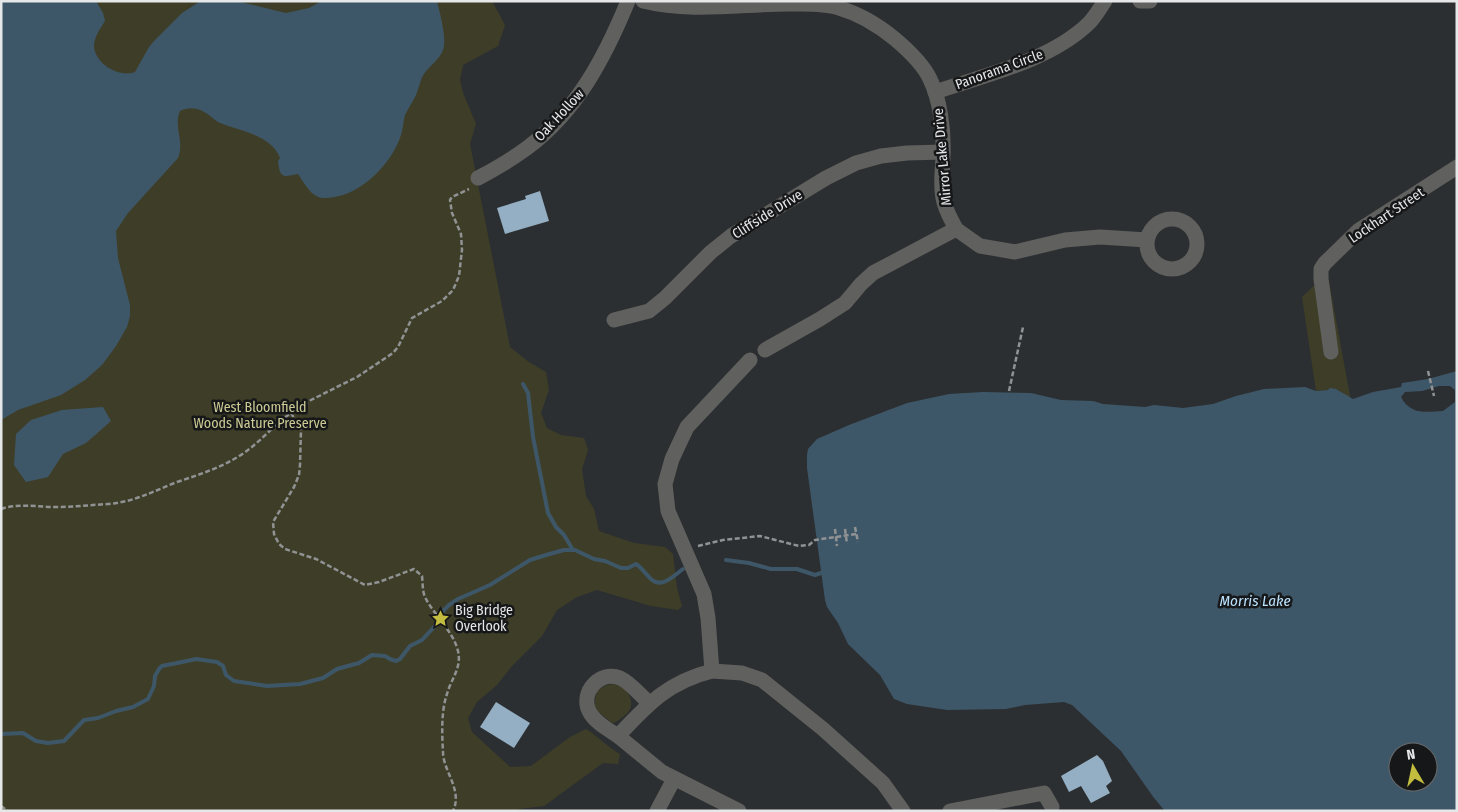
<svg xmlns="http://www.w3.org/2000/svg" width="1458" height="812" viewBox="0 0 1458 812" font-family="'Fira Sans Condensed',sans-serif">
<rect width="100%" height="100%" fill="#2c2f31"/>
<g fill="#3e3e28">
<path d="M1,1H492L505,25L498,46L463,65L460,80L463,93L476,124L470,144L510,347L529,362L546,372L549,390L541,413L547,428L561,435L584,438L588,450L582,469L586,496L594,509L599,531L634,543L665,547L673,554L677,588L682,606L678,610L651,606L597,590L577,597L557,610L542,636L512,666L497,685L477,702L468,718L472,732L510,767L531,766L570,737L586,729C598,736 607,747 620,754L618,764L603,763L544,806L519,809L517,811H1Z"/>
<polygon points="1328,276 1350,396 1350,398 1336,389 1316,391 1302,297 1319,281"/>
<path d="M613,684C624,686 635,697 630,709C628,714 619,720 614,723L611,722L596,710C593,695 597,686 613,684Z"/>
</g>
<g fill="#3e5768" fill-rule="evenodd">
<path d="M1,1H96L103,13L105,21C100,29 94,37 94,46C95,64 119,78 135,72L149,47L155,40L182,13L199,2L236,1L286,13L309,8L322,1H437C440,14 447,38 443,50C440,59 429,66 424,74C420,80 419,88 416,95C413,102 408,108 405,115C403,123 403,130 400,138C391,162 368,187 343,195C315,203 312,195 298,174C283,177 280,179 278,161L280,158C271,134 238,131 218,122C214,120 212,117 209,115C200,108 190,106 180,111C173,126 185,142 178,158L128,213L116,231L118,258L130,305V316L127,327L116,346L102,365L85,380L61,395L18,410L1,420Z"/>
<path d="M1457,371V811H1165L1154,798L1121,751L1072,705L1064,702L1025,705L1006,709L947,710L907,704L894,699L880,675L848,644L838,623L827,607L825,600L807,468V455L808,449L817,439L849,425L907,403L949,394L983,392L1031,393L1061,400L1093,401L1103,404L1145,407L1154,405L1183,408L1213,404L1236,396L1264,389L1305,387L1316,391L1328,390L1330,388L1336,389L1353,399L1373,392L1401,387L1402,383L1428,379ZM1439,386H1450L1455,390V402L1443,411C1426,412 1410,415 1401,397L1405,392L1422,391ZM1398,752H1428V782H1398Z"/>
<polygon points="103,407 111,421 86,443 63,454 48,477 26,482 14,465 16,434 31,420 62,410"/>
</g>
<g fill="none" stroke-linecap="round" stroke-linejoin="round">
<g stroke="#3e5768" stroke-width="4">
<polyline points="523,384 528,393 533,437 548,513 556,527 564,535 573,550"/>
<polyline points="726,560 749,563 771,569 797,569 815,575 821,573"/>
<path d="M1,734L23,733L36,741L48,743L64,741L84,720L98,718L116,711L133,707L148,699L154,686L155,676L159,669L162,666L187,661L196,659L217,662L223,666L226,675L234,681L267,686L300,684L323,678L337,669L359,663L372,655L385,656L390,659L396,661L400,659L410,646L422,640L435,626L444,610L449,605L458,599L490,585L530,560L546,555L564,550H575L594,559L605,561L621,568H628L636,564C641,567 644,572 648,576C660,591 672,577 683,569"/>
</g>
</g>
<g fill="#94afc3">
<polygon points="540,191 549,221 505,234 497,208 526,199 525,196"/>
<polygon points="496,702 530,723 514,748 480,727"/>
<polygon points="1097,755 1103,761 1112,781 1106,786 1110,793 1091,803 1081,786 1069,792 1061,776"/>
</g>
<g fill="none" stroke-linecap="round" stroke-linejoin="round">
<g stroke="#909293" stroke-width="2.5" stroke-dasharray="5 2.5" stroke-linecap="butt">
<polyline points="1428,371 1434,396"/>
<polyline points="1009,391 1023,327"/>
<polyline points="291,413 311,400 357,377 393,353 398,347 412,318 442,301 453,290 459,276 462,250 461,234 452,213 450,200 452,197 469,189"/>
<path d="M1,509C18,503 37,507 55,507C73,507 90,505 108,504C134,502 154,491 177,482C201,474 223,467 244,453C261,441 274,425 291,413L301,430L300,465L299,475L294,487L273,522L274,534L279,544L285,549L316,559L365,585L379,582L414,569L422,576C423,584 422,592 426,599C435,616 453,631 458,651C462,668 451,679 447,694C441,711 442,734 443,752C443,771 463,790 453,811"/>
<polyline points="855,527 858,542"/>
<polyline points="835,529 837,546"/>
<polyline points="845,529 847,544"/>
<polyline points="698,546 723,540 760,536 799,546 809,545 815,540 856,534"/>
<polyline points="1,806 8,811"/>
</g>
<g stroke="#60605e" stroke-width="15">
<path d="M643,1C691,13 742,4 790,4C806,4 824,3 839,8C860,14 878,25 895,39C908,50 923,64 930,79C940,100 944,129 943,153C943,168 940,183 943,198C945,210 951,219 956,229L873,273L861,284L845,303L820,319L765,350"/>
<polyline points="1140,1 1150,1"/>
<path d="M935,92C985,75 1050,61 1089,23C1095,17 1100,8 1105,1"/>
<path d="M478,178C495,169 512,159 527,148C577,111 605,57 628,1"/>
<circle cx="1172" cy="244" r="25"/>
<polyline points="956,229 980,246 1015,252 1065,240 1100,237 1147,240"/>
<polyline points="614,320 649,311 665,298 711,252 731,236 826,178 856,163 881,156 907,153 943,152"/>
<polyline points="1331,352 1321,279 1321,269 1325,263 1359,230 1457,167"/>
<polyline points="750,360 687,427 672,459 665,484 668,511 704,594 708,618 712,671 742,673 762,680 823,729 883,783 903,811"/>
<path d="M712,671C668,682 648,704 618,736L662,772L739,811"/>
<path d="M618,736C609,730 594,722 589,711C580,692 600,670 620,678C631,683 640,695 649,703"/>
<polyline points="657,811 674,779"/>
<polyline points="950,811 1044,793 1052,807"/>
</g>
</g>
<defs>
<symbol id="sight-bare" viewBox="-9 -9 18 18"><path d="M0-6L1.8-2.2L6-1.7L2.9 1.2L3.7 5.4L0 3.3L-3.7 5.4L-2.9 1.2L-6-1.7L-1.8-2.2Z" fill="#c3bd3f" stroke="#161718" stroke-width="2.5" paint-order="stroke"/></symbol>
</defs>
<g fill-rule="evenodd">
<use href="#sight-bare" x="428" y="606" width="25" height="25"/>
</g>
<g text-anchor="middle" stroke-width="5" stroke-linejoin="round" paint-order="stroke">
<g font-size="14" fill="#e6e7e8" stroke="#161718">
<text transform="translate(999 69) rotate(-20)" y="5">Panorama Circle</text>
<text transform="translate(559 115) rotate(-47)" y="5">Oak Hollow</text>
<text transform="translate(942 157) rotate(-95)" y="5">Mirror Lake Drive</text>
<text transform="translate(767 214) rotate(-32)" y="5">Cliffside Drive</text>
<text transform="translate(1386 215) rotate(-34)" y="5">Lockhart Street</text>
</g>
<g font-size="14" fill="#cccb95" stroke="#161718">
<text x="260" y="412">West Bloomfield<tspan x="260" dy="16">Woods Nature Preserve</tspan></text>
</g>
<g font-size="14" fill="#e6e7e8" stroke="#161718" text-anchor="start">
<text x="455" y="615">Big Bridge<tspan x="455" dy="16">Overlook</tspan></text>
</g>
<g font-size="15" font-style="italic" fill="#bae2fe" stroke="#161718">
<text x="1255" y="606">Morris Lake</text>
</g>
</g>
<rect width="1458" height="812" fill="none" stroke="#e6e7e8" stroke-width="5"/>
<g transform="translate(1413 767) rotate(351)"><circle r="24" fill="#161718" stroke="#696a6b"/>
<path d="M0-4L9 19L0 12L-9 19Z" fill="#c3bd3f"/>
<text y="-8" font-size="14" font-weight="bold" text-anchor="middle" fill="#e6e7e8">N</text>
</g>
</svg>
